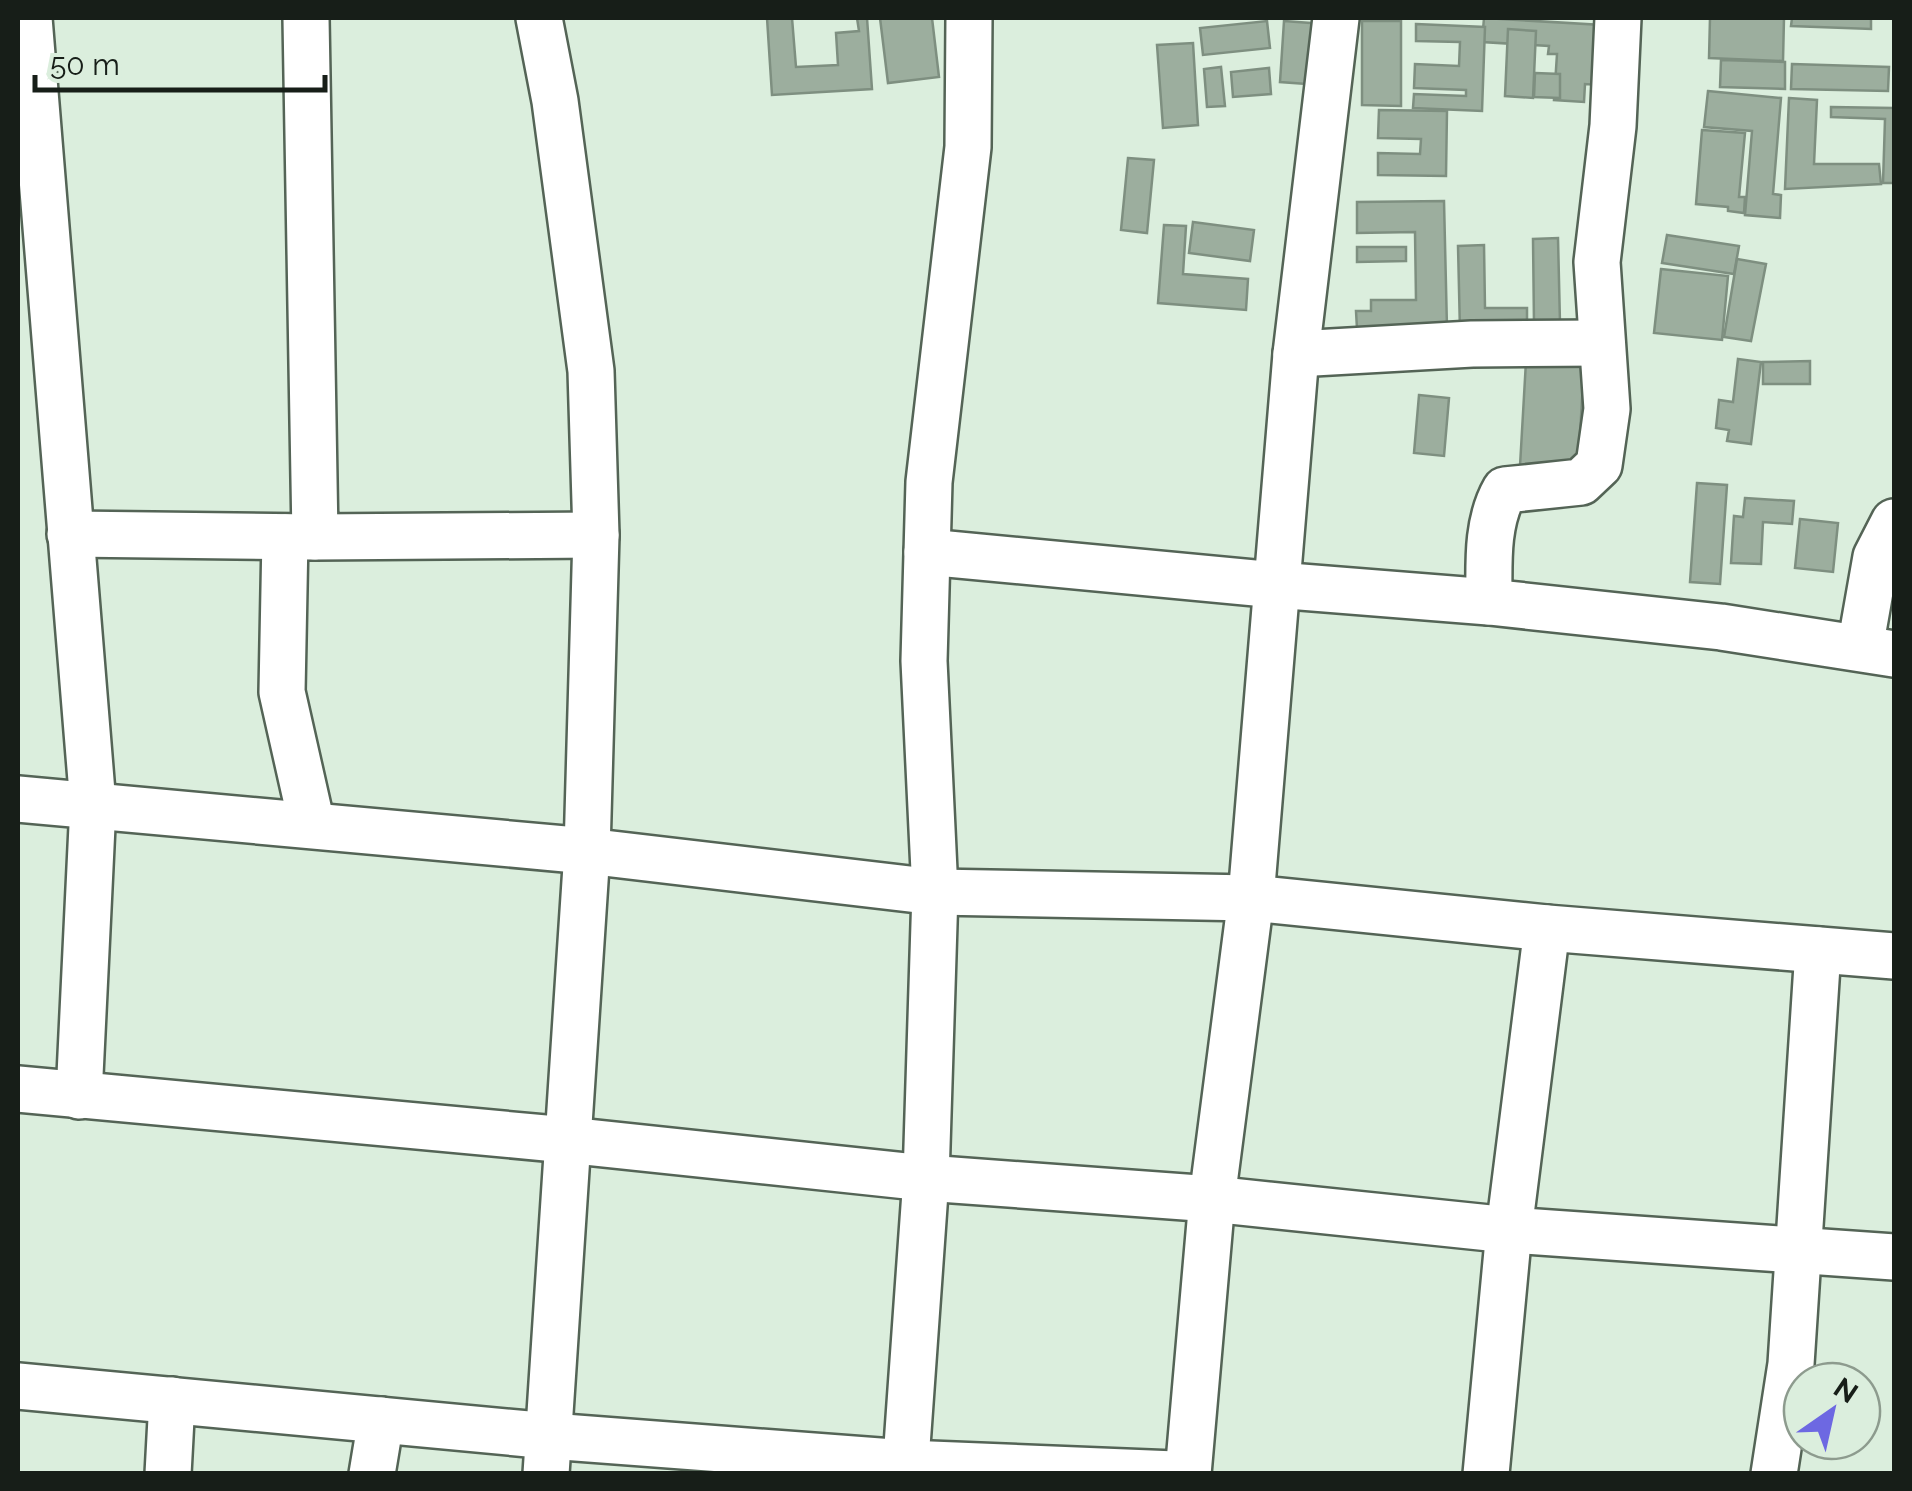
<svg xmlns="http://www.w3.org/2000/svg" width="1912" height="1491" viewBox="0 0 1912 1491" font-family="Raleway,sans-serif">
<rect width="100%" height="100%" fill="#dbeedd"/>
<g fill="#9cae9e" stroke="#7e8f80" stroke-width="2.5">
<polygon points="767,18 792,18 796,67 838,65 836,33 859,31 857,18 867,18 872,89 772,95"/>
<polygon points="880,18 932,18 939,77 888,83"/>
<polygon points="1484,18 1602,25 1598,85 1585,84 1584,102 1554,100 1557,54 1548,54 1549,46 1482,42"/>
<polygon points="1710,18 1784,18 1783,61 1709,58"/>
<polygon points="1792,18 1871,18 1871,29 1791,26"/>
<polygon points="1267,21 1270,48 1203,55 1200,28"/>
<polygon points="1284,21 1324,24 1320,85 1280,82"/>
<polygon points="1362,21 1401,21 1401,106 1362,105"/>
<polygon points="1416,24 1485,27 1482,111 1413,108 1414,94 1466,96 1466,90 1414,88 1415,64 1459,66 1460,42 1416,41"/>
<polygon points="1508,29 1536,31 1533,98 1505,96"/>
<polygon points="1193,43 1198,125 1163,128 1157,45"/>
<polygon points="1721,60 1785,62 1785,89 1720,87"/>
<polygon points="1792,64 1889,67 1888,91 1791,89"/>
<polygon points="1221,67 1225,106 1207,107 1204,69"/>
<polygon points="1269,68 1271,94 1233,97 1231,72"/>
<polygon points="1535,73 1560,74 1560,98 1534,97"/>
<polygon points="1708,91 1781,98 1773,194 1781,195 1780,218 1745,215 1752,131 1704,127"/>
<polygon points="1789,98 1817,100 1814,164 1879,164 1881,184 1785,189"/>
<polygon points="1831,107 1894,108 1894,183 1883,183 1885,119 1831,117"/>
<polygon points="1379,110 1447,111 1446,176 1378,175 1378,153 1420,154 1421,139 1378,138"/>
<polygon points="1702,130 1745,133 1739,197 1745,197 1744,213 1728,211 1728,207 1696,204"/>
<polygon points="1128,158 1154,160 1147,233 1121,230"/>
<polygon points="1444,201 1447,328 1357,329 1356,311 1371,311 1371,300 1416,300 1415,232 1357,233 1357,202"/>
<polygon points="1193,222 1254,230 1250,261 1189,253"/>
<polygon points="1164,225 1186,226 1183,274 1248,279 1246,310 1158,303"/>
<polygon points="1667,235 1739,246 1734,274 1662,263"/>
<polygon points="1558,238 1560,323 1534,324 1533,239"/>
<polygon points="1484,245 1485,308 1527,308 1527,331 1460,331 1458,246"/>
<polygon points="1357,247 1406,247 1406,261 1357,262"/>
<polygon points="1737,259 1766,264 1751,341 1724,337"/>
<polygon points="1661,269 1728,276 1722,340 1654,333"/>
<polygon points="1738,359 1761,362 1751,444 1727,441 1729,430 1716,428 1719,400 1733,402"/>
<polygon points="1526,361 1584,364 1578,470 1520,466"/>
<polygon points="1810,361 1810,384 1763,384 1763,362"/>
<polygon points="1419,395 1449,398 1444,456 1414,453"/>
<polygon points="1697,483 1727,485 1720,584 1690,582"/>
<polygon points="1745,498 1794,501 1792,524 1763,522 1761,564 1731,563 1734,516 1743,517"/>
<polygon points="1800,519 1838,523 1833,572 1795,568"/>
</g>
<g fill="none" stroke-linecap="round" stroke-linejoin="round">
<defs>
<g id="minor">
<polyline points="29,18 93,805 79,1096"/>
<polyline points="306,18 315,537 596,535"/>
<polyline points="539,18 555,101 591,371 596,535 587,851 546,1474"/>
<polyline points="1296,354 1472,344 1602,343"/>
<polyline points="70,534 313,537"/>
<polyline points="285,537 282,692 312,825"/>
<polyline points="927,552 1276,585 1489,602 1721,627 1894,654"/>
<path d="M1489,602C1489,565 1486,523 1505,490L1581,482L1599,465L1607,409L1597,262L1613,126L1618,18"/>
<polyline points="1860,648 1876,557 1894,522"/>
<polyline points="18,799 587,851 935,892 1251,898 1547,928 1894,956"/>
<polyline points="18,1089 567,1140 926,1178 1212,1199 1509,1230 1894,1257"/>
<polyline points="18,1386 550,1436 906,1463 1175,1474"/>
<polyline points="168,1474 172,1400"/>
<polyline points="372,1474 381,1420"/>
<polyline points="905,1474 926,1178 935,892 924,661 929,482 968,147 969,18"/>
<polyline points="1188,1474 1212,1199 1251,898 1296,354 1336,18"/>
<polyline points="1486,1474 1509,1230 1547,928"/>
<polyline points="1774,1474 1791,1364 1818,950"/>
</g>
</defs>
<use href="#minor" stroke="#546456" stroke-width="50"/>
<use href="#minor" stroke="#fff" stroke-width="45"/>
</g>
<rect width="1912" height="1491" fill="none" stroke="#171e18" stroke-width="40"/>
<g transform="translate(1832 1411) rotate(34)"><circle r="48" fill="#dbeedd" stroke="#8d9b8e" stroke-width="2.5"/>
<path d="M0-8L18 38L0 25L-18 38Z" fill="#6d68e2"/>
<text y="-15" font-size="28" font-weight="bold" text-anchor="middle" fill="#171e18">N</text>
</g>
<path d="M35 75v15h290v-15" fill="none" stroke="#171e18" stroke-width="5"/>
<text x="50" y="75" font-size="30" fill="#171e18" stroke="#dbeedd" stroke-width="8" paint-order="stroke">50 m</text>
</svg>
